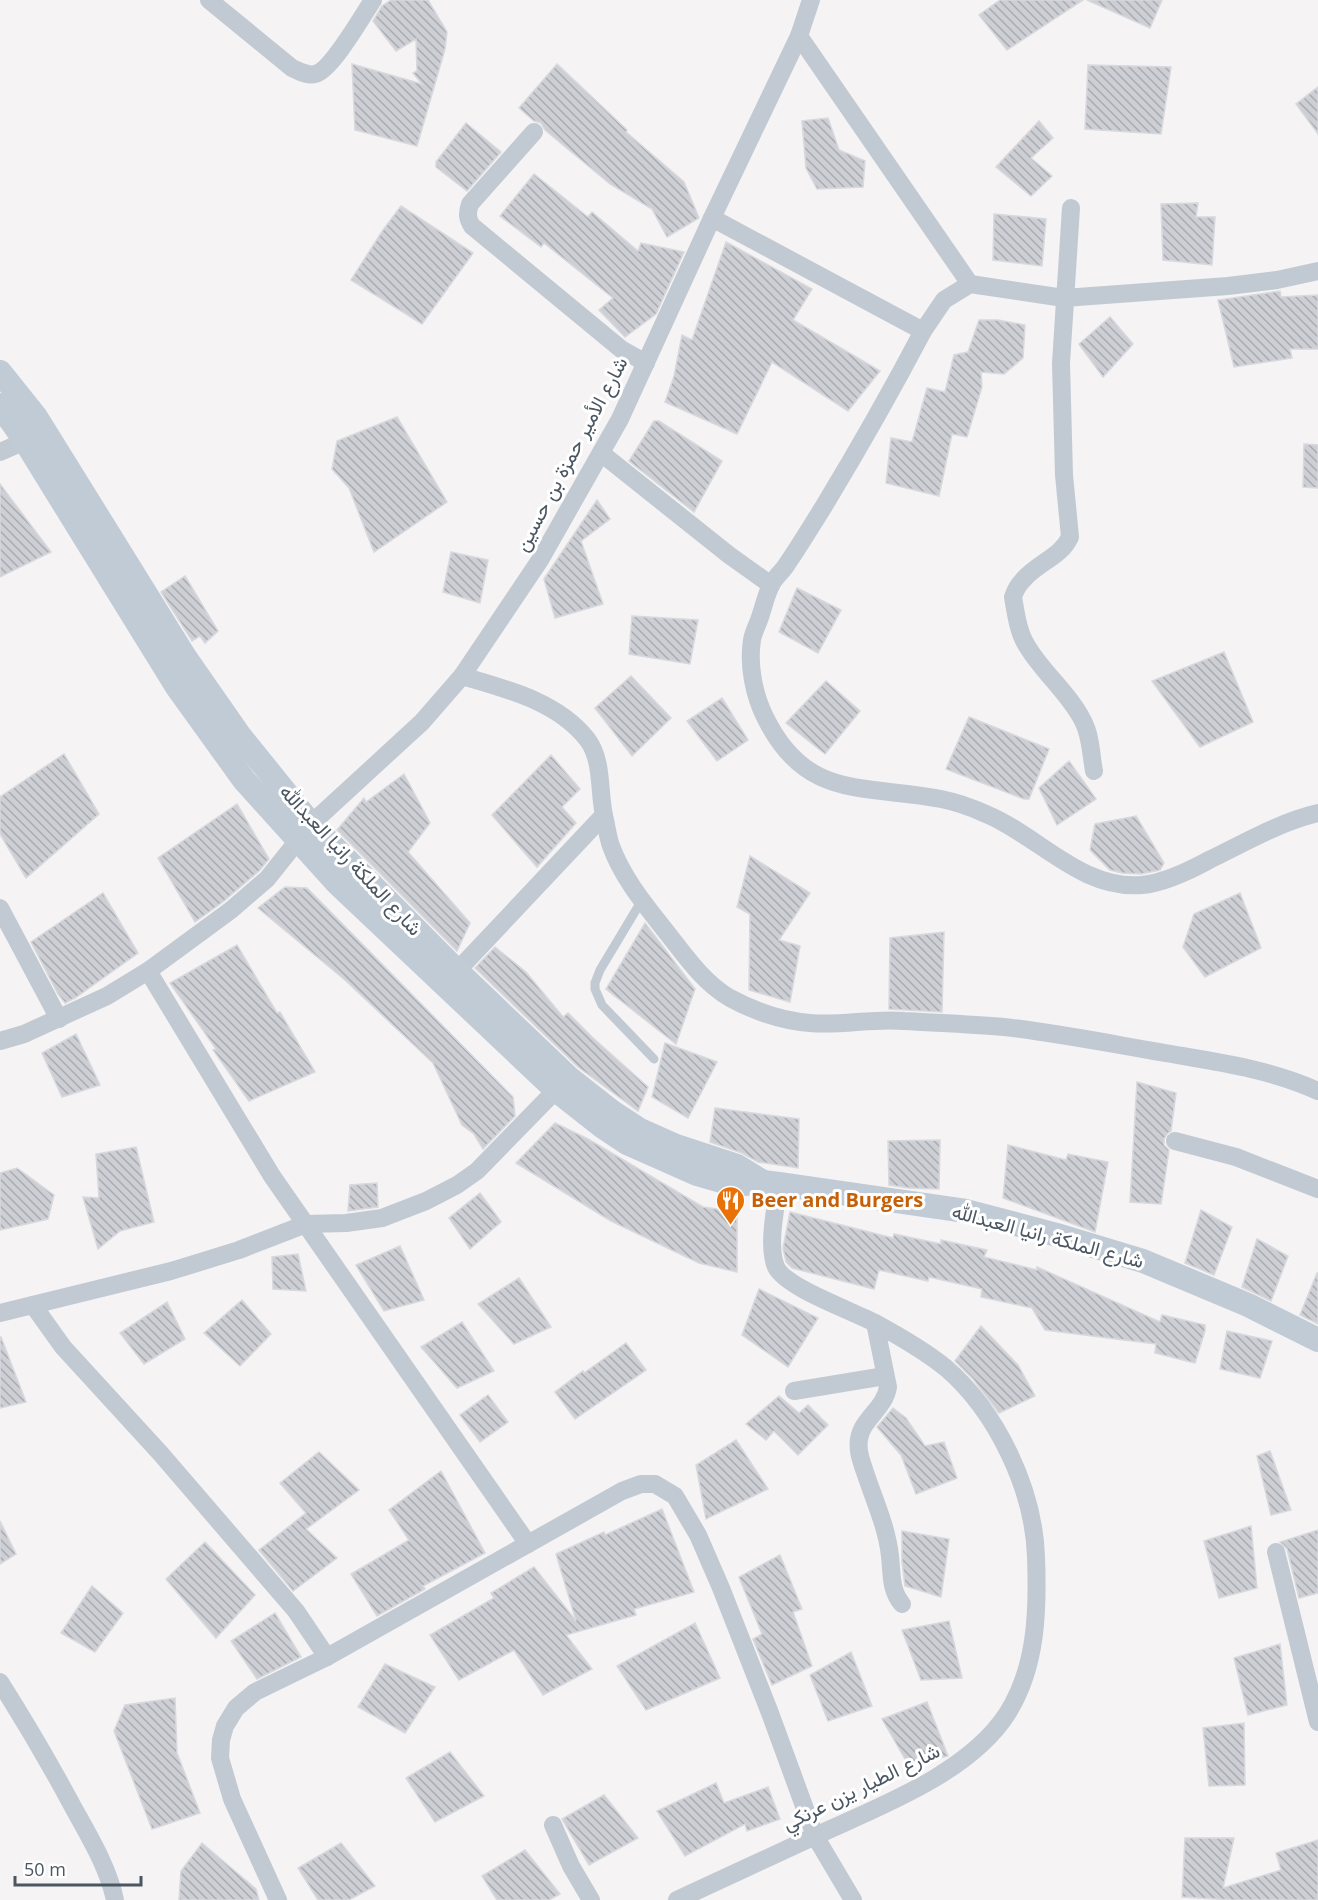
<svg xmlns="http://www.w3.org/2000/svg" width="1318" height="1900" viewBox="0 0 1318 1900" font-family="'Open Sans',Vazirmatn,sans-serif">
<defs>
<pattern id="building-back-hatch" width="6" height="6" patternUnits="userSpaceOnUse" patternTransform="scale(1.5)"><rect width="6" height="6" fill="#cdcfd5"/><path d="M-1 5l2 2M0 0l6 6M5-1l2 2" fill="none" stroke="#a8abb0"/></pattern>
</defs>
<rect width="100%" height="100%" fill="#f5f3f3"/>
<g fill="url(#building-back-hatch)" stroke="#d7d9de" stroke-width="1.5">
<polygon points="391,0 428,0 447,32 445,49 417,146 355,130 352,64 422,84 413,73 417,71 416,39 396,51 373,21 382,6"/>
<polygon points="1000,0 1083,0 1007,50 979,15"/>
<polygon points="1087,0 1162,0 1150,28"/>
<polygon points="557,64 627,130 626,132 684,182 699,218 667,237 652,209 610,184 545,130 541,123 534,121 519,108"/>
<polygon points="1088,65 1171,67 1161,134 1085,129"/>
<polygon points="1318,87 1318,134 1296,104"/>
<polygon points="828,118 839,150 865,161 863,187 817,189 806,168 802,121"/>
<polygon points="1039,121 1053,138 1031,158 1052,176 1031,196 996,167"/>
<polygon points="466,123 501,152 467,191 436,167 436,162"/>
<polygon points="534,174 588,217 592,212 638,251 641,243 684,252 656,314 625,337 599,310 613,298 544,243 541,247 500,216"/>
<polygon points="1198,203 1196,217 1215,217 1212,265 1163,260 1161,204"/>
<polygon points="401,206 473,253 422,324 351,280 383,230"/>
<polygon points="994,214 1046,219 1042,266 993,260"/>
<polygon points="726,242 812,289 793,320 880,371 848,411 772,362 737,434 665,402 674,376 682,335 692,340"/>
<polygon points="1280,291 1281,297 1318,295 1318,349 1290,349 1292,358 1234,367 1218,300"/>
<polygon points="1110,317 1133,344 1103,377 1079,344"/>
<polygon points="979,320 998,320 1025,325 1023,358 1004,374 981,372 982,387 967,437 952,434 939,496 886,483 891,438 912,442 927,388 945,392 954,355 968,352"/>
<polygon points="397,417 447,502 374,552 349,488 332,469 337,441"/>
<polygon points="654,421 659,421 722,461 694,512 629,461"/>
<polygon points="1304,444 1318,445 1318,488 1303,487"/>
<polygon points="0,484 51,552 0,577"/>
<polygon points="597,500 610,519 581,541 603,604 555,618 544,579"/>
<polygon points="451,552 488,560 480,603 443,592"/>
<polygon points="185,576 218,631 205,643 200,636 192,641 161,592"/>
<polygon points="797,588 841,610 818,653 779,632"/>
<polygon points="632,616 698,620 690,664 629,654"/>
<polygon points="1224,652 1253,722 1200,747 1152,681"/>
<polygon points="631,676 671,718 632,756 595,708"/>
<polygon points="826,681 860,711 825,754 786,723"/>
<polygon points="722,698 748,740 717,761 687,721"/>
<polygon points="969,717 1049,749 1029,799 1024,799 946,769"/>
<polygon points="64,754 99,814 26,878 0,834 0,797"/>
<polygon points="551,755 580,789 562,807 576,823 537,867 492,815"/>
<polygon points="1069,761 1096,799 1057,825 1039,788"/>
<polygon points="404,774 430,823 408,852 470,923 457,951 337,830 364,798 366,802"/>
<polygon points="237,804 269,859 259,871 224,901 195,922 158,858"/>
<polygon points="1136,816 1164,863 1160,870 1141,874 1122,873 1110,870 1090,850 1095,824"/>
<polygon points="750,856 810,893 779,940 800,946 790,1002 749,990 750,914 737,907"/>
<polygon points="285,887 307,888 513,1097 515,1116 483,1149 474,1134 462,1125 433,1063 345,980 258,908"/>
<polygon points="103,893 138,953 75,998 65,1003 58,994 31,942"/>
<polygon points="1240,893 1261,948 1205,977 1183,947 1194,914"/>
<polygon points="645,923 695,989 676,1044 606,989"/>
<polygon points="944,932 942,1012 889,1009 890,938"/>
<polygon points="237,945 277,1013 280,1012 315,1072 249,1101 213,1050 216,1049 170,983"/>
<polygon points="495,947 526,972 563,1017 568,1013 592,1037 648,1087 638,1111 578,1067 475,968"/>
<polygon points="76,1034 100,1085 62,1097 42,1053"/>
<polygon points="665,1043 717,1062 688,1118 652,1097"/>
<polygon points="1137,1082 1176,1093 1171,1131 1167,1134 1164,1139 1164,1145 1169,1150 1161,1204 1130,1202"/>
<polygon points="715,1108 799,1119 798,1168 758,1162 742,1153 710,1142"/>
<polygon points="555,1123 588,1139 703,1207 737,1212 737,1272 699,1263 611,1221 516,1163"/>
<polygon points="940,1140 939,1189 909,1188 889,1185 888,1141"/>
<polygon points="1008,1145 1066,1160 1068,1154 1108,1162 1095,1232 1003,1198"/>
<polygon points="136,1147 154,1222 120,1231 98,1249 83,1197 99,1198 96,1154"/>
<polygon points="17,1168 54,1195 48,1219 0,1230 0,1173"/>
<polygon points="377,1183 378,1207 348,1211 350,1185"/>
<polygon points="480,1193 501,1222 470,1249 449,1218"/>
<polygon points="1201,1210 1232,1227 1214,1275 1185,1263"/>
<polygon points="790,1212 893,1238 894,1234 941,1244 941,1240 987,1250 984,1257 1037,1270 1037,1267 1160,1322 1162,1315 1205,1325 1205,1331 1195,1363 1155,1353 1156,1344 1045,1330 1032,1308 981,1297 982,1289 929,1277 928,1281 879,1270 874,1289 792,1268 786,1262 783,1248"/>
<polygon points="1257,1239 1288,1256 1271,1301 1242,1287"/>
<polygon points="400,1246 424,1300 384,1311 356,1265"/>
<polygon points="298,1254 306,1291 273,1289 272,1257"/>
<polygon points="1317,1273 1318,1273 1318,1324 1300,1315"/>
<polygon points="519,1278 551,1327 514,1344 478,1304"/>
<polygon points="759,1289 818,1318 788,1367 742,1335"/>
<polygon points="242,1300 271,1334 240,1366 204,1333"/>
<polygon points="167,1302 185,1339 144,1364 120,1333"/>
<polygon points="462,1322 494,1371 457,1388 421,1347"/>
<polygon points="981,1326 1018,1365 1035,1396 999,1413 973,1379 955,1361"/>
<polygon points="1227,1331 1272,1341 1260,1378 1220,1369"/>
<polygon points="0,1337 1,1337 26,1402 0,1408"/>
<polygon points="626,1343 646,1370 575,1419 555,1392 583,1371 584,1373"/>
<polygon points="488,1395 508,1422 480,1442 460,1415"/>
<polygon points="779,1396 799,1413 808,1405 828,1425 798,1455 774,1431 766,1440 746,1424"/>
<polygon points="893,1408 906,1418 925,1446 944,1442 957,1478 916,1494 901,1455 877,1427"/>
<polygon points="736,1440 768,1489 706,1519 696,1465"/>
<polygon points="1270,1451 1291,1510 1271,1515 1257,1456"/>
<polygon points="319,1452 359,1490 306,1529 337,1558 293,1591 259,1550 306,1513 280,1483"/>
<polygon points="441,1471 485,1553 423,1586 425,1589 377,1616 351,1574 409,1540 389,1510"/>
<polygon points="662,1509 694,1592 634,1609 636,1615 566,1635 592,1669 543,1695 514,1650 459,1680 430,1635 494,1598 491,1593 534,1567 576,1621 556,1554 604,1532 605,1535"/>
<polygon points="0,1521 16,1554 0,1564"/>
<polygon points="1251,1526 1257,1588 1219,1598 1204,1541"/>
<polygon points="1318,1530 1318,1593 1299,1598 1287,1549 1280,1542"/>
<polygon points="902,1531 949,1539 941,1597 905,1586 902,1562"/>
<polygon points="205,1542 255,1595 216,1638 166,1579"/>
<polygon points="780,1555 802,1609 793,1612 812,1666 772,1685 753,1639 762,1634 739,1577"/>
<polygon points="92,1586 123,1613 95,1652 61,1633"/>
<polygon points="275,1613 301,1657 257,1679 231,1641"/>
<polygon points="949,1621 962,1678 921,1680 902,1630"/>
<polygon points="695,1623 720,1678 646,1710 617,1666"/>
<polygon points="1280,1644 1287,1705 1248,1715 1234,1658"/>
<polygon points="851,1652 872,1706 828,1721 810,1675"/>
<polygon points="385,1664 435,1687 405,1733 358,1707"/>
<polygon points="175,1698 177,1753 200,1813 152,1829 114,1731 125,1705"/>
<polygon points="927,1702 948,1756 909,1766 882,1719"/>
<polygon points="1244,1723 1245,1785 1209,1786 1203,1728"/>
<polygon points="450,1752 484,1796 435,1822 406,1778"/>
<polygon points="716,1783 724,1803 768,1787 780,1819 747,1831 745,1824 685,1856 657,1811"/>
<polygon points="604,1795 638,1838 589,1865 562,1819"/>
<polygon points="1185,1838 1234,1838 1223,1888 1281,1870 1276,1853 1318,1840 1318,1900 1232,1900 1182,1897"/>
<polygon points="202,1843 256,1889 259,1900 179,1900 181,1871"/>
<polygon points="341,1843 375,1886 349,1900 318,1900 298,1868"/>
<polygon points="525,1850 560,1894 549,1900 497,1900 482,1876"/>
</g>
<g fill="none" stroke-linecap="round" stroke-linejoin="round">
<polyline stroke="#c1cad2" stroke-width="9" points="642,900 600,970 595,983 595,989 602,1005 654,1059"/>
<g stroke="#c1cad2" stroke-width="18">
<path d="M209,0L292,68C299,71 307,76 315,74C331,71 363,15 373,0"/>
<polyline points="799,36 970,284"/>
<path d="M534,132L470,204C467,213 467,218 472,226L621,349L646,363"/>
<path d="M1071,208L1061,363L1064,475L1070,537C1061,557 1037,563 1023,580C1018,585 1015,591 1013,597C1016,614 1018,632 1027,646C1043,673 1069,693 1083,721C1091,736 1091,755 1094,771"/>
<polyline points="712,218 923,331 944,300 970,284 1064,298 1228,286 1277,280 1318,271"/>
<path d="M923,331C892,390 859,448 824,506C812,525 800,545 787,564C783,571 775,577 771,585C766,595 763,609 759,620C757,626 753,633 752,640C748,665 754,695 765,717C806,801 864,784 941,799C956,802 973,808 986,814C1039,836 1081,890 1142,885C1165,883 1191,870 1211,859C1246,842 1280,822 1318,813"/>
<polyline points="0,452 25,441"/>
<polyline points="601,453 729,555 771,585"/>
<path d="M462,676C506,689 557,701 587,739C604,761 598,794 605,820C607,829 608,838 611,846C623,879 647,907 668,934C686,957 704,983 730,998C754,1011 783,1021 810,1023C841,1026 873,1018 904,1021C938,1023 971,1024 1004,1027C1058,1033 1112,1044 1165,1053C1217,1062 1270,1069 1318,1091"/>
<polyline points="0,908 59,1019"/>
<polyline points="148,971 272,1176 528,1544"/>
<polyline points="457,971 604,815"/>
<polyline points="0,1041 24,1034 107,996 148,971 231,910 267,879 311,824 422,722 462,676 540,560 620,419 712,218 799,36 811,0"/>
<polyline points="1175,1141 1236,1157 1318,1189"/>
<polyline points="33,1305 63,1347 161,1454 296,1611 327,1657"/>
<polyline points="0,1313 171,1271 239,1250 306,1224 346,1223 382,1218 426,1201 457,1185 477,1171 556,1090"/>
<path d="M875,1323L888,1387C885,1408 862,1419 859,1439C857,1452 862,1463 866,1475C875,1502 887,1528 890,1556C892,1573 890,1590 902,1604"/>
<polyline points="794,1391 885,1376"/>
<polyline points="1276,1552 1318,1722"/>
<path d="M0,1682C26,1723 50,1764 73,1807C89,1836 108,1867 115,1900"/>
<polyline points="553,1825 571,1866 591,1900"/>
<polyline points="278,1900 232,1799 220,1758 221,1740 225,1726 236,1708 255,1692 327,1657 622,1491 641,1484 655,1484 675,1496 698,1535 721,1588 770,1713 815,1836 853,1900"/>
<path d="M677,1900C723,1879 769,1857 815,1836C878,1807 968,1774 1007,1714C1037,1667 1038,1610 1036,1557C1034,1490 997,1412 946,1368C925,1351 899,1336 875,1323C853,1311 786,1288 776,1267C767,1246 776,1206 779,1184"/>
</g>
<g stroke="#c1cbd6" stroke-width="24">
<polyline points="0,372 36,417 185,657 240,736 311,824 457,971 569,1078 611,1111 640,1130 676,1146 737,1166 763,1182"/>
<polyline points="0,405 25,441 177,687 244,780 337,883 556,1090 603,1127 627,1143 697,1174 735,1185 763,1182 779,1184 966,1211 1057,1235 1143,1261 1248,1305 1318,1340"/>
</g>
</g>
<defs>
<symbol id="restaurant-pin" viewBox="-11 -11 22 30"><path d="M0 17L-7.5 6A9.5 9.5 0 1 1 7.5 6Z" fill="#e8710a" stroke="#fff"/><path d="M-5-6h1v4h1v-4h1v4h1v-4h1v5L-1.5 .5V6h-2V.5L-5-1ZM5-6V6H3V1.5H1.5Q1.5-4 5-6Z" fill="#fff"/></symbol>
</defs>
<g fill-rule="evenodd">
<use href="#restaurant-pin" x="714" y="1184" width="33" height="45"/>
</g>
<g text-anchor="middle" stroke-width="6" stroke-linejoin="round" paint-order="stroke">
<g font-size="20" fill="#4a5661" stroke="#fff">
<text transform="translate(571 454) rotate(-62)" y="7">شارع الأمير حمزة بن حسين</text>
<text transform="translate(351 860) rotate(47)" y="7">شارع الملكة رانيا العبدالله</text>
<text transform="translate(1048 1236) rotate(15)" y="7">شارع الملكة رانيا العبدالله</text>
<text transform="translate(861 1787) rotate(-26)" y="7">شارع الطيار يزن عرنكي</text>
</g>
<g font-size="20" font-weight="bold" fill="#c56008" stroke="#fff" text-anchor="start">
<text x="751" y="1207">Beer and Burgers</text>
</g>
</g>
<path d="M15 1876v9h126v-9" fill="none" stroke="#4a5661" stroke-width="3"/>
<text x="24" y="1876" font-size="18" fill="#4a5661" stroke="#ffffff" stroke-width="4.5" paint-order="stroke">50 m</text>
</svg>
